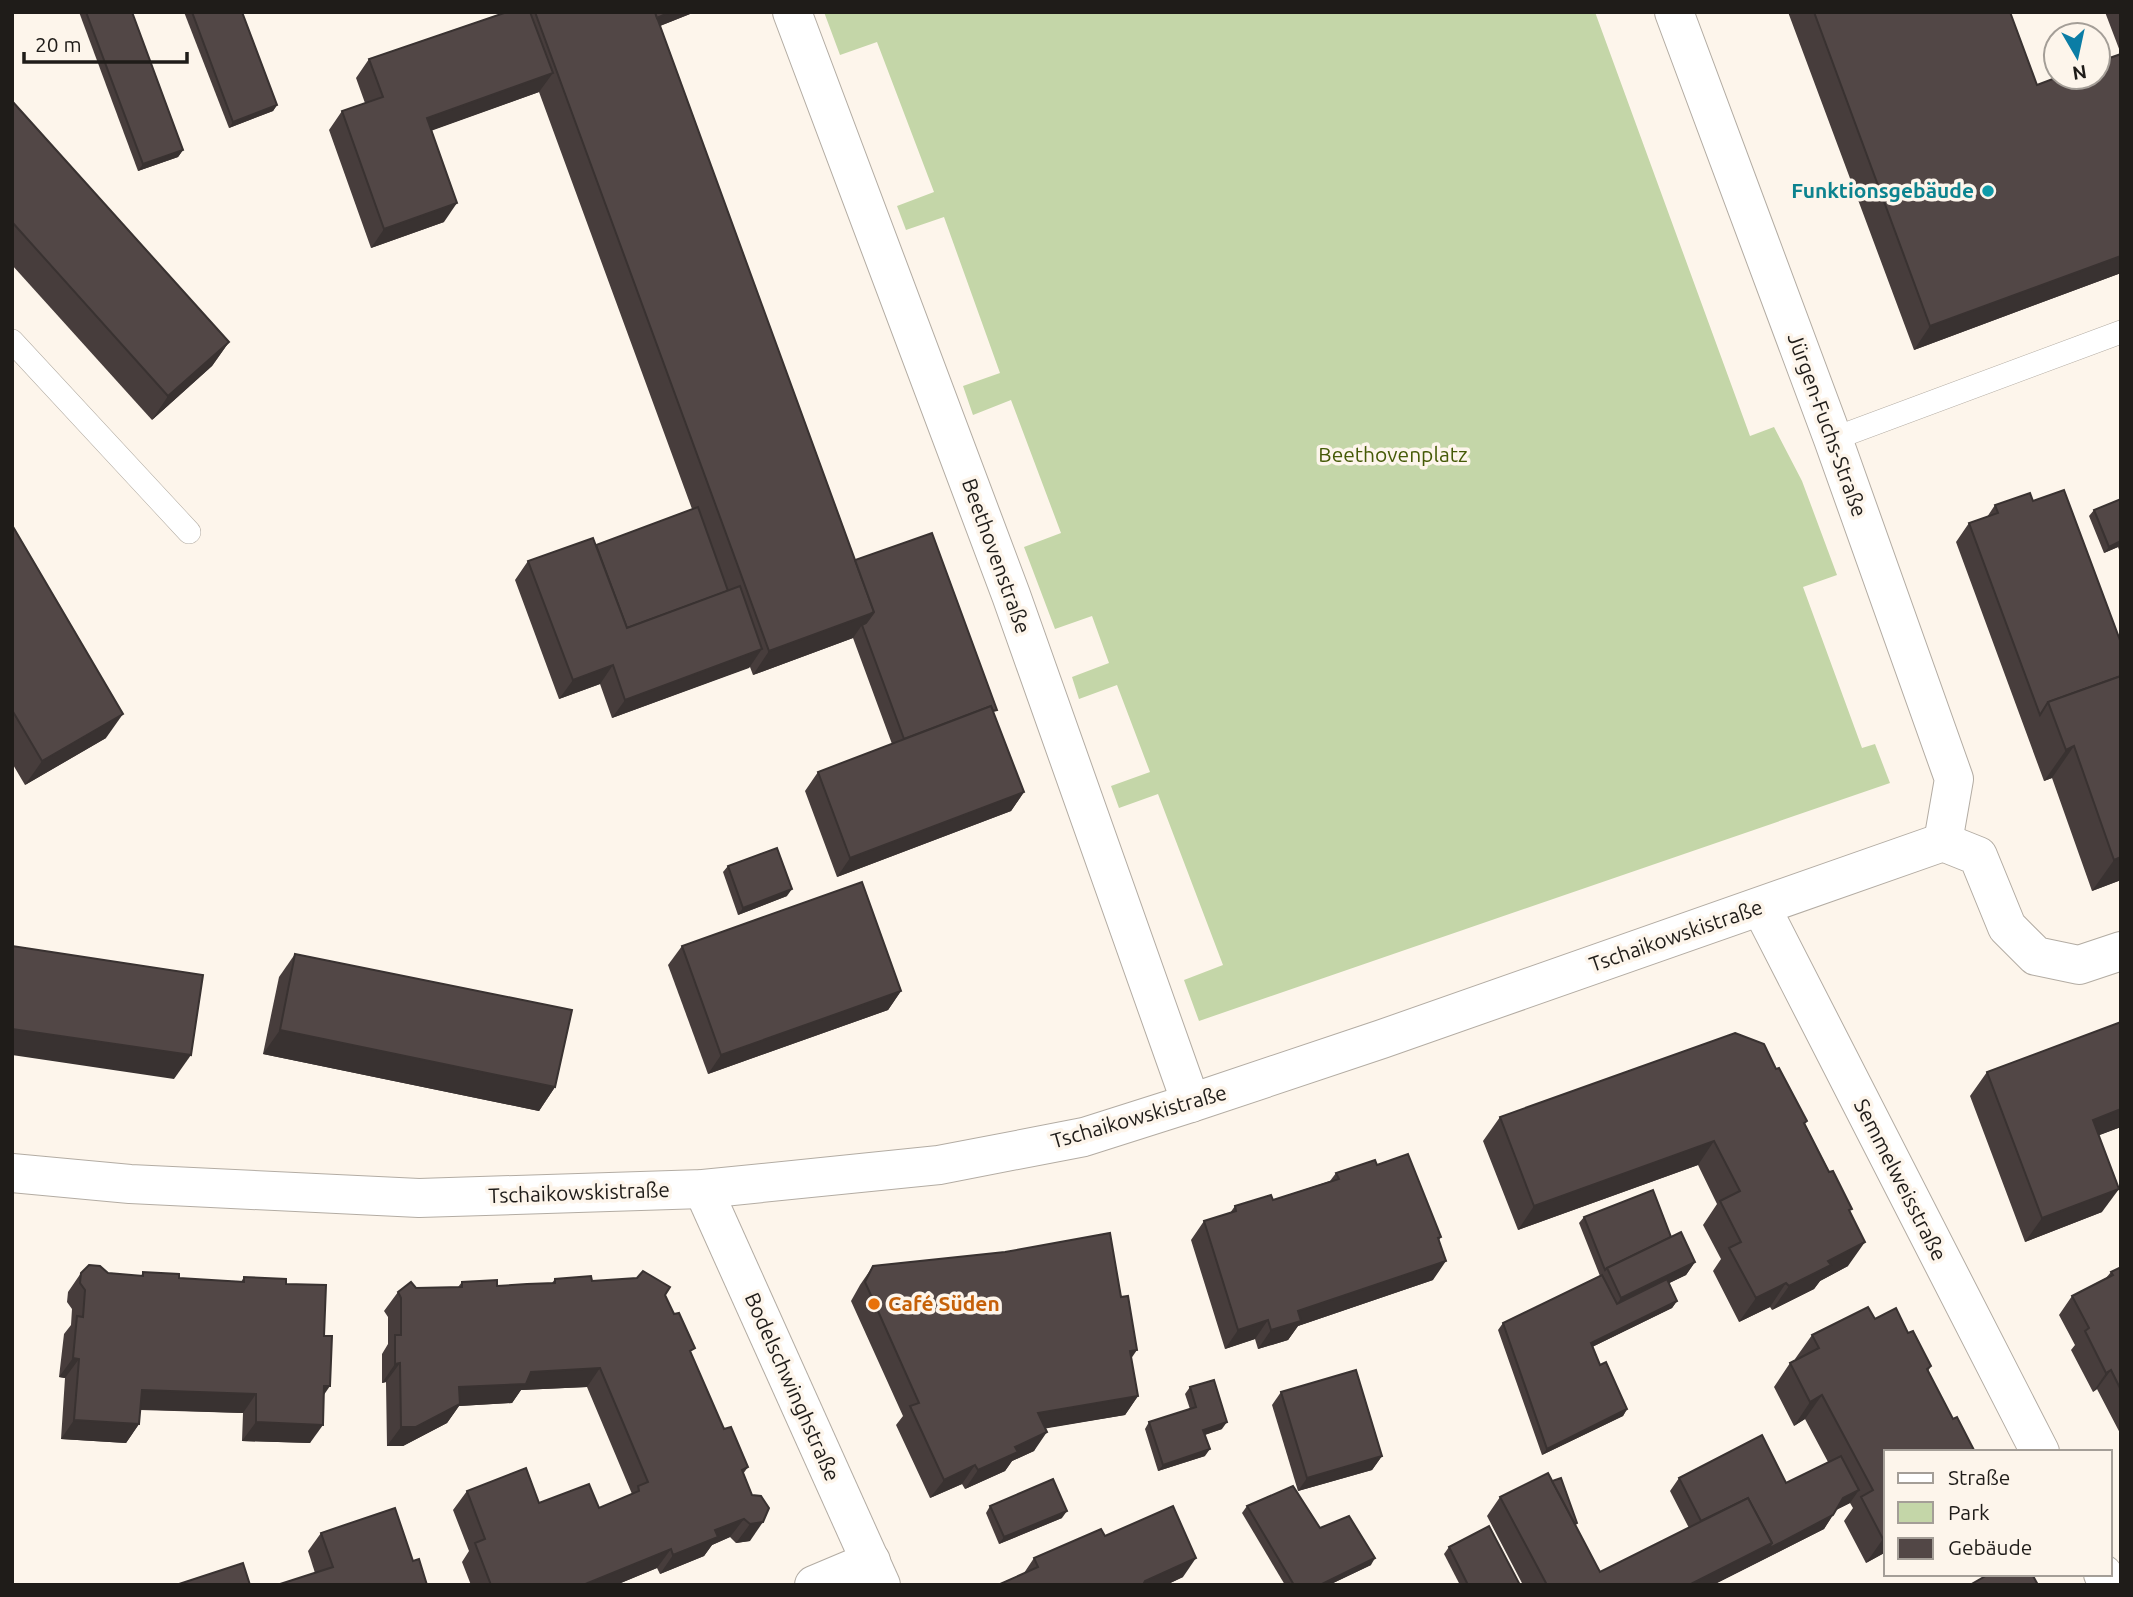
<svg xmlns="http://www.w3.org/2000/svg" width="2133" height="1597" viewBox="0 0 2133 1597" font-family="Ubuntu,sans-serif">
<rect width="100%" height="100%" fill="#fdf5eb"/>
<polygon fill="#c4d6a8" points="824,12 1595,12 1750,436 1774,427 1802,481 1837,575 1803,587 1862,748 1875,744 1890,783 1199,1021 1184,980 1223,965 1158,794 1119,808 1111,786 1150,772 1117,685 1079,699 1072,677 1109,663 1092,616 1055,629 1024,547 1061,533 1011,400 973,415 963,386 1000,373 944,217 906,230 897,206 934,192 877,42 840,55"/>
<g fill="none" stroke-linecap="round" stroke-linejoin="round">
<defs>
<g id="service">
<polyline points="12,341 189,532"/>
<polyline points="1833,439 2121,332"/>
</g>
<g id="minor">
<polyline points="792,12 1011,595 1191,1103"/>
<polyline points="1674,12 1833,439 1954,779 1943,842"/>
<polyline points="1761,907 2040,1452"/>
<polyline points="12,1173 130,1184 419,1198 703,1189 939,1165 1084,1137 1191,1103 1382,1039 1943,842 1978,856 2007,927 2036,956 2079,965 2121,951"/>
<polyline points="703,1189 881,1585"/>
<polyline points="2103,1574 2108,1585"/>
<polyline points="814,1585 871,1561"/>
</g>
</defs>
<use href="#service" stroke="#b3aca3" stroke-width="24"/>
<use href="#minor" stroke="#b3aca3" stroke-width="40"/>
<use href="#service" stroke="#fff" stroke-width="23"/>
<use href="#minor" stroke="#fff" stroke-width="38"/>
</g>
<g fill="#473d3c">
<polygon points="79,12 132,12 183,150 178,157 138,171"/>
<polygon points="184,12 242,12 277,105 273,111 229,128"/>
<polygon points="506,12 695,12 660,26 855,560 994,714 1024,792 1011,811 837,877 805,791 818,772 892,744 853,638 753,675 750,667 612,718 600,684 559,699 515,580 528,561 596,545 692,509 539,92 432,130 444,222 371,248 329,130 342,111 365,103 356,78 369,59"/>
<polygon points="1788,12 2010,12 2037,85 2121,54 2105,12 2121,12 2121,273 1914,350"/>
<polygon points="12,101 229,342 212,366 152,420 12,265"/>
<polygon points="2121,499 2121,555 2118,547 2104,553 2089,516 2094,510"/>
<polygon points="2033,501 2121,643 2121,880 2092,891 2052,778 2044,781 1956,542 1969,523 1987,517 1995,505"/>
<polygon points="12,525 106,738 25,785 12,763"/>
<polygon points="728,866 787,896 738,915 723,872"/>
<polygon points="682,946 901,991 888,1010 708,1074 668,965"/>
<polygon points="295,954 555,1087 539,1111 263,1054 279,977"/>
<polygon points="2121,1022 2121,1127 2099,1135 2102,1212 2025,1242 1970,1096 1987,1072"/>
<polygon points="1776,1069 1807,1121 1805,1124 1850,1212 1848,1266 1820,1281 1814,1289 1772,1310 1770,1307 1739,1322 1713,1271 1721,1259 1703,1225 1717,1204 1698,1165 1518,1230 1483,1141 1500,1117"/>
<polygon points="1377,1165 1441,1237 1439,1240 1433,1280 1298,1326 1288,1340 1258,1349 1255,1339 1225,1349 1191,1240 1204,1221 1230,1213 1235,1206 1273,1200 1330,1181 1336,1173"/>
<polygon points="1584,1217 1671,1237 1695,1262 1686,1275 1669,1283 1677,1301 1672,1308 1592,1347 1600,1365 1627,1409 1623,1416 1542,1455 1498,1330 1503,1323 1600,1276 1579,1223"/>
<polygon points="873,1266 1131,1358 1138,1396 1125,1415 1045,1428 1034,1451 1012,1461 1005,1471 965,1489 962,1484 930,1498 896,1425 903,1416 851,1301 860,1285"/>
<polygon points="2121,1267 2121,1435 2097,1389 2093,1392 2071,1350 2075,1345 2059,1315 2072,1296 2106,1278 2111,1272"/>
<polygon points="143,1272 179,1278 241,1282 244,1277 286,1284 324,1336 324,1395 310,1443 242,1441 243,1413 140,1410 139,1424 126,1443 61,1439 65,1378 59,1377 64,1334 71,1325 72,1309 67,1302 68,1292 81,1273 108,1273 141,1276"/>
<polygon points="555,1279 592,1281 665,1295 724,1429 748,1467 743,1474 752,1495 750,1541 736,1543 730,1537 712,1545 704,1556 660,1574 657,1568 616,1585 471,1585 462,1562 469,1551 453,1510 467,1491 539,1503 599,1508 632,1494 587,1387 521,1390 512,1403 459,1406 447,1423 403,1446 387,1446 386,1382 382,1383 382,1354 388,1344 388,1317 384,1311 398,1292 416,1288 458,1287 462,1282 497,1286 552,1283"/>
<polygon points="1875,1319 1908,1333 1931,1366 1928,1371 1886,1552 1866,1563 1844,1521 1853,1508 1850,1503 1836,1510 1824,1529 1713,1585 1523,1585 1487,1516 1500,1497 1577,1523 1575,1526 1600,1572 1689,1528 1670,1491 1679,1478 1786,1483 1828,1462 1805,1419 1794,1426 1774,1387 1790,1363 1796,1360 1795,1359 1812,1335"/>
<polygon points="1190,1387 1222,1429 1205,1435 1205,1456 1158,1471 1145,1429 1149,1422 1190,1409 1185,1394"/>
<polygon points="1281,1392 1382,1456 1372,1470 1298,1491 1272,1405"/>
<polygon points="990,1506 1062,1518 999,1544 986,1513"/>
<polygon points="1247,1506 1320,1528 1371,1565 1329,1585 1285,1585 1242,1513"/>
<polygon points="321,1533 413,1561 315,1573 308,1551"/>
<polygon points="1105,1536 1183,1577 1166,1585 997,1585 1024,1573 1034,1558"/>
<polygon points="1449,1547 1520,1585 1460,1585 1444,1554"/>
</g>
<g fill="#393231">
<polygon points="670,12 695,12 637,35 647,21"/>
<polygon points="553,73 539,92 414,137 427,118"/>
<polygon points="277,105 273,111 229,128 233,122"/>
<polygon points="183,150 178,157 138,171 143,164"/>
<polygon points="457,203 444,222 371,248 384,229"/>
<polygon points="2121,256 2121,273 1914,350 1930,326"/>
<polygon points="229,342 212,366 152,420 168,396"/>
<polygon points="2121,541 2118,547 2104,553 2109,547"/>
<polygon points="874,612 863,627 862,625 853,638 753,675 769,651"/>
<polygon points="762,649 749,668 612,718 625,700"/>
<polygon points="613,665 600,684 559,699 573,680"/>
<polygon points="123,714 106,738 25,785 42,761"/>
<polygon points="2074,746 2052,778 2044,781 2066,750"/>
<polygon points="1024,792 1011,811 837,877 850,858"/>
<polygon points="2121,857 2121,880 2092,891 2114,860"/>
<polygon points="792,889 787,896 738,915 743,908"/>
<polygon points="901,991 888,1010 708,1074 721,1055"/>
<polygon points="12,1029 191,1055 174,1079 12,1055"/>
<polygon points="280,1030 555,1087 539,1111 263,1054"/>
<polygon points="2121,1109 2121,1127 2076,1144 2093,1120"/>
<polygon points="1714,1141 1698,1165 1518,1230 1534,1206"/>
<polygon points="2119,1189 2102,1212 2025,1242 2042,1218"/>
<polygon points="1865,1242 1848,1266 1820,1281 1814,1289 1772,1310 1789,1286 1828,1261"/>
<polygon points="1446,1261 1433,1280 1298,1326 1288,1340 1258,1349 1271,1330 1298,1311"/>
<polygon points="1695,1262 1686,1275 1612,1311 1621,1298"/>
<polygon points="1786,1283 1770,1307 1739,1322 1756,1298"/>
<polygon points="1677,1301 1672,1308 1586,1350 1591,1343"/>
<polygon points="1268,1320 1255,1339 1225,1349 1238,1330"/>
<polygon points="1137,1350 1124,1369 1130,1351"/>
<polygon points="73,1358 79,1359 65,1378 59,1377"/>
<polygon points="400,1363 386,1382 382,1383 395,1364"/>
<polygon points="600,1368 587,1387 521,1390 512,1403 459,1406 447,1423 403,1446 387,1446 401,1427 459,1387 531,1372"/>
<polygon points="2111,1370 2097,1389 2093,1392 2106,1373"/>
<polygon points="324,1386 330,1386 317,1405"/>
<polygon points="142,1390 256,1394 243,1413 128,1409"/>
<polygon points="1822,1395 1805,1419 1794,1426 1810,1402"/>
<polygon points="1138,1396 1125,1415 1025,1432 1038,1413"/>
<polygon points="1627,1409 1623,1416 1542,1455 1547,1449"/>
<polygon points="74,1420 139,1424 126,1443 61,1439"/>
<polygon points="256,1422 323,1425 310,1443 242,1441"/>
<polygon points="1227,1422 1222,1429 1198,1437 1203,1430"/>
<polygon points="1047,1432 1034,1451 1012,1461 1005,1471 965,1489 978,1470 1015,1447"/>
<polygon points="1210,1449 1205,1456 1158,1471 1163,1465"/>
<polygon points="1382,1456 1372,1470 1298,1491 1307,1478"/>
<polygon points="975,1465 962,1484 930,1498 944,1480"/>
<polygon points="1859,1490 1850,1503 1834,1511 1843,1498"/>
<polygon points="1067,1511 1062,1518 999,1544 1004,1537"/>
<polygon points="1833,1515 1824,1529 1713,1585 1689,1585 1772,1543"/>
<polygon points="744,1519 730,1537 712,1545 704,1556 660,1574 673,1555 715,1530"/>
<polygon points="763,1522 750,1541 736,1543 750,1524"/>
<polygon points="1886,1537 1886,1552 1866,1563 1883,1539"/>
<polygon points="671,1549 657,1568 616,1585 583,1585"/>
<polygon points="1196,1558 1183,1577 1166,1585 1143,1585 1145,1581"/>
<polygon points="1375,1558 1371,1565 1329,1585 1320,1585"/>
</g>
<g fill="#524746" stroke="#393231" stroke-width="2">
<polygon points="86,12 132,12 183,150 143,164"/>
<polygon points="192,12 242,12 277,105 233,122"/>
<polygon points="507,12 530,12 553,73 427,118 457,203 384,229 342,111 383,97 369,59"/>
<polygon points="535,12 655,12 874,612 870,614 769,651"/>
<polygon points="655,12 670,12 657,18"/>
<polygon points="1814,12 2010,12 2037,85 2058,77 2098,77 2098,62 2121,54 2121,256 1930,326"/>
<polygon points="12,101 229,342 168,396 12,222"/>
<polygon points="2064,490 2121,643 2121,676 2048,702 2040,715 1969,523 1998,513 1995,505 2030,493 2033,501"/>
<polygon points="2121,499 2121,541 2109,547 2094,510"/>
<polygon points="698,507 728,591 627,628 596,545"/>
<polygon points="12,525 123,714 42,761 12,710"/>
<polygon points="932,533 997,710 993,711 991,706 904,739 862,625 866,623 874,612 855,560"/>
<polygon points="593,538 627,628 740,586 762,649 625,700 613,665 573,680 528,561"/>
<polygon points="2121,676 2121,857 2114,860 2074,746 2066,750 2048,702"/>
<polygon points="991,706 1024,792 850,858 818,772"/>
<polygon points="777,848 792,889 743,908 728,866"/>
<polygon points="862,882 901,991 721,1055 682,946"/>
<polygon points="12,946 203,975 191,1055 12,1029"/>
<polygon points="295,954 572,1010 555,1087 280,1030"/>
<polygon points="2121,1022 2121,1109 2093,1120 2119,1189 2042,1218 1987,1072"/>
<polygon points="1735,1033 1764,1044 1776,1069 1779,1068 1807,1121 1804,1123 1829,1172 1833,1171 1852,1209 1849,1210 1865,1242 1828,1261 1831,1265 1789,1286 1786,1283 1756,1298 1729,1248 1741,1242 1720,1201 1740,1191 1714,1141 1534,1206 1500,1117"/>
<polygon points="1408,1154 1441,1237 1438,1238 1446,1261 1298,1311 1301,1321 1271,1330 1268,1320 1238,1330 1204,1221 1236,1211 1235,1206 1271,1195 1273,1200 1339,1179 1336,1173 1375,1160 1377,1165"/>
<polygon points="1653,1190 1671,1237 1607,1268 1605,1270 1584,1217"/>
<polygon points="1681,1232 1695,1262 1621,1298 1607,1268"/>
<polygon points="1110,1233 1121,1297 1128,1296 1137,1350 1130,1351 1138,1396 1038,1413 1047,1432 1015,1447 1018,1452 978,1470 975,1465 944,1480 910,1406 919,1403 865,1282 873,1266 1005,1252"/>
<polygon points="89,1265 100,1266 108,1273 143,1276 143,1272 179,1274 179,1278 244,1282 244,1277 286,1279 286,1284 326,1285 324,1336 332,1336 330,1386 324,1386 323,1425 256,1422 256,1394 142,1390 139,1424 74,1420 79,1359 73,1358 77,1316 83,1317 85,1290 80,1283 81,1273"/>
<polygon points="2121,1267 2121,1390 2111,1370 2106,1373 2085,1331 2089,1328 2072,1296 2113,1275 2111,1272"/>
<polygon points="643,1271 670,1287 665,1295 674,1314 679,1313 695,1348 690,1351 724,1429 731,1427 748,1467 742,1470 752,1495 761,1496 769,1508 763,1522 750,1524 744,1519 715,1530 718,1537 673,1555 671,1549 583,1585 491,1585 475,1543 485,1539 467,1491 526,1468 539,1503 589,1484 599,1508 639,1491 638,1486 648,1482 600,1368 531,1372 526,1384 459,1387 460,1404 416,1427 401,1427 400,1363 395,1364 395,1335 401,1335 401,1298 398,1292 411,1282 416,1288 462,1287 462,1282 497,1280 497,1286 527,1284 555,1283 555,1279 591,1276 592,1281 637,1278"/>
<polygon points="1602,1275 1617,1304 1667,1279 1677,1301 1591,1343 1600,1365 1606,1362 1627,1409 1547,1449 1503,1323"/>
<polygon points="1868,1307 1875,1319 1896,1308 1908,1333 1913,1331 1931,1366 1927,1369 1953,1419 1957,1417 1975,1452 1886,1452 1886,1537 1883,1539 1861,1497 1873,1490 1822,1395 1810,1402 1790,1363 1819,1348 1812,1335"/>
<polygon points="1356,1370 1382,1456 1307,1478 1281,1392"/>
<polygon points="1214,1380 1227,1422 1203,1430 1210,1449 1163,1465 1149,1422 1196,1407 1190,1387"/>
<polygon points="1762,1435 1786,1483 1841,1456 1859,1490 1843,1498 1833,1515 1768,1549 1772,1543 1748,1498 1701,1521 1679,1478"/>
<polygon points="1548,1473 1600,1572 1748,1498 1772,1543 1689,1585 1547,1585 1500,1497"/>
<polygon points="1561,1478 1577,1523 1575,1524 1552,1481"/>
<polygon points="1053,1479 1067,1511 1004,1537 990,1506"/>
<polygon points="1293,1486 1320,1528 1349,1516 1375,1558 1320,1585 1294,1585 1247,1506"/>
<polygon points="1173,1506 1196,1558 1145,1581 1143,1585 998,1585 1038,1567 1034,1558 1101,1529 1105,1536"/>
<polygon points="395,1508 413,1561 419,1559 427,1585 277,1585 333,1567 321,1533"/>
<polygon points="1489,1526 1520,1585 1468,1585 1449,1547"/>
<polygon points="243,1563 250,1585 176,1585"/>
<polygon points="1989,1574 2032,1574 2038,1585 1970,1585"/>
</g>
<circle fill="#0f9aa8" stroke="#fdf5eb" stroke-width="2.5" cx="1988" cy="191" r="7"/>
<circle fill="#e8710a" stroke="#fdf5eb" stroke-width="2.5" cx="874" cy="1304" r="7"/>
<g text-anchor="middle" stroke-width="7" stroke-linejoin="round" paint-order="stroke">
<g font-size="21" font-weight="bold" fill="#0d838f" stroke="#fdf5eb" text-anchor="end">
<text x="1974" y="198">Funktionsgebäude</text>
</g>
<g font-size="21" fill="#1f1c19" stroke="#fdf5eb">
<text transform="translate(1827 425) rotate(70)" y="7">Jürgen-Fuchs-Straße</text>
<text transform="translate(996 556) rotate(70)" y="7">Beethovenstraße</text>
<text transform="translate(1676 936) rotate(-19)" y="7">Tschaikowskistraße</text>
<text transform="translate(1139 1117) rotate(-16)" y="7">Tschaikowskistraße</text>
<text transform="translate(1900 1180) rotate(63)" y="7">Semmelweisstraße</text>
<text transform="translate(579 1193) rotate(-2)" y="7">Tschaikowskistraße</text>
<text transform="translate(792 1387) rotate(66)" y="7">Bodelschwinghstraße</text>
</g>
<g font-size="21" fill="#455a06" stroke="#fdf5eb">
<text x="1393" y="462">Beethovenplatz</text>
</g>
<g font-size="21" font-weight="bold" fill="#c56008" stroke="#fdf5eb" text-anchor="start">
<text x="888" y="1311">Café Süden</text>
</g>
</g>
<rect width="2133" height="1597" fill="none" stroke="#1f1c19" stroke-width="28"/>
<rect x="1884" y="1450" width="228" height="126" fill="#fdf5eb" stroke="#a49e97" stroke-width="2"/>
<rect x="1898" y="1473" width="35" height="10" fill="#ffffff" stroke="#a49e97" stroke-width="2"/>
<text x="1948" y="1485" font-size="21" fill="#1f1c19">Straße</text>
<rect x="1898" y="1502" width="35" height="21" fill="#c4d6a8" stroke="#a49e97" stroke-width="2"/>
<text x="1948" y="1520" font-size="21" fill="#1f1c19">Park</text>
<rect x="1898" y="1538" width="35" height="21" fill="#524746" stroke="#a49e97" stroke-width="2"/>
<text x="1948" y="1555" font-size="21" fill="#1f1c19">Gebäude</text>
<g transform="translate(2077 56) rotate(171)"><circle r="33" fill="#fdf5eb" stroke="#a49e97" stroke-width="2"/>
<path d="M0-5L12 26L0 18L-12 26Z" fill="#0b7da5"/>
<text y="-10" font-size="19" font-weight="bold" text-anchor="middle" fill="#1f1c19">N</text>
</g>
<path d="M24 52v10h163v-10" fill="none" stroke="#1f1c19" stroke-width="3.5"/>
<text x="35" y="52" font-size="21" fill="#1f1c19" stroke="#fdf5eb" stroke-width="5" paint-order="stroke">20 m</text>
</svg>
